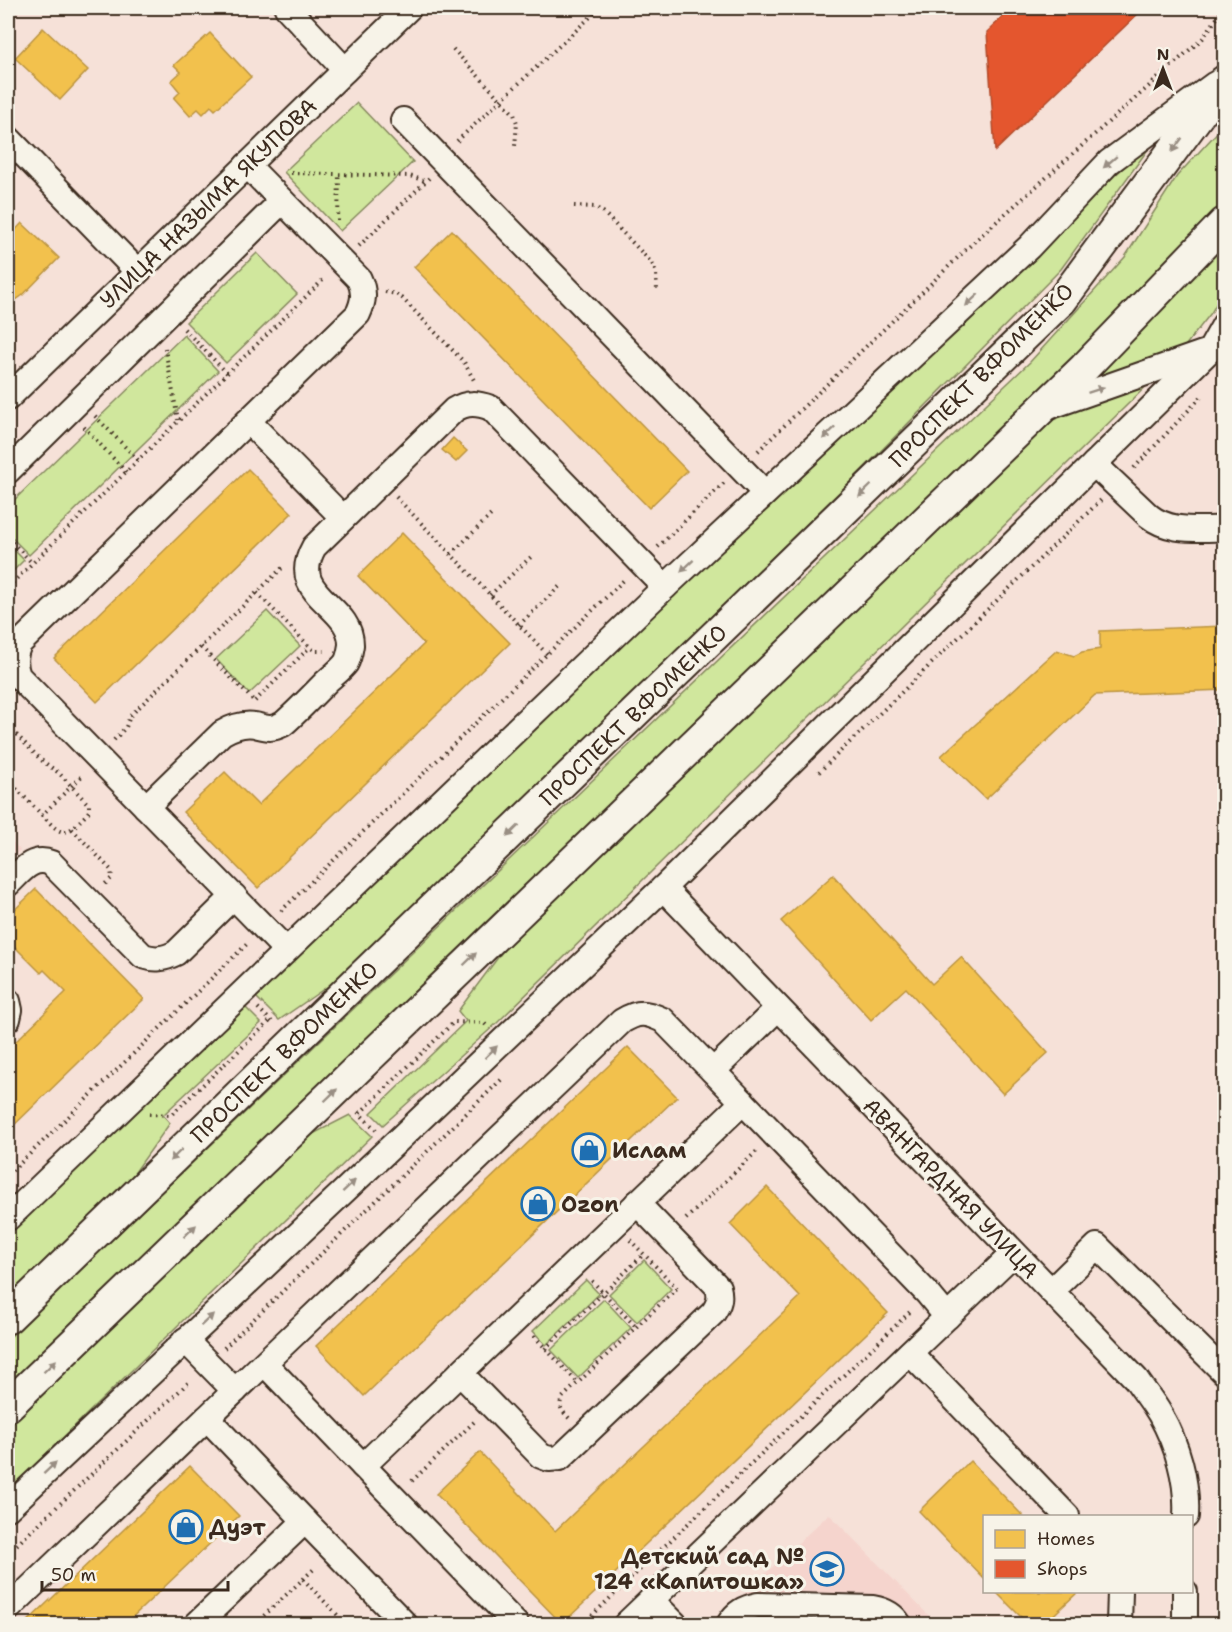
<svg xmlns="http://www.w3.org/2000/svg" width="1232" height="1632" viewBox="0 0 1232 1632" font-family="'Shantell Sans',sans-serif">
<rect width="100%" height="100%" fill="#f6e1d8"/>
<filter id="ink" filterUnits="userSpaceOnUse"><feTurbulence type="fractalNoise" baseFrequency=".0167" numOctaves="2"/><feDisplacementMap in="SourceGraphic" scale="12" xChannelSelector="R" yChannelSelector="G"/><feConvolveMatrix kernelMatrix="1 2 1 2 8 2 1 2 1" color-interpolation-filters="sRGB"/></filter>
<g filter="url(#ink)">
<g fill="#f5d4cd">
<polygon points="8,837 20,850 8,862"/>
<polygon points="829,1514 937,1624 712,1624"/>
</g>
<g fill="#d0e79d" stroke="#86885e" stroke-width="1.5">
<polygon points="357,103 413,162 340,231 284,172"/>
<polygon points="1224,125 1224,210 1099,341 8,1386 8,1339 1030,362 1125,257 1177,176"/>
<polygon points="1157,137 1061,269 858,474 341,977 279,1020 254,995 949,327"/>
<polygon points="1224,245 1224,290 1211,313 1178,355 496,1024 383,1125 371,1113 466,1021 458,1011 505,948 1095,374"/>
<polygon points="257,253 297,294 226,363 186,322"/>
<polygon points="184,335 218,371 29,555 8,534 8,506"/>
<polygon points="8,544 24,560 8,576"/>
<polygon points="267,611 300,646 249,694 216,659"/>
<polygon points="243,1005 261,1023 163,1115 170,1123 128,1182 8,1297 8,1232"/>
<polygon points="350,1115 372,1136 8,1491 8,1426 301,1140"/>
<polygon points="644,1260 671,1289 637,1322 609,1294"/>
<polygon points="586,1280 599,1294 546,1345 533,1331"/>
<polygon points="604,1299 631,1328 578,1378 551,1350"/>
</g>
<g fill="#f2c14e" stroke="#bb9440" stroke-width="1.5">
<polygon points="43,28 88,70 60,100 15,58"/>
<polygon points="210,33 251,77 215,110 211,106 203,114 198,109 190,116 174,98 180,92 171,81 181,72 174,65"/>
<polygon points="22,223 59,258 23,295 13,302 8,299 8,238"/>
<polygon points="452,230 687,471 649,508 414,267"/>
<polygon points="453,438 467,451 456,462 442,450"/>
<polygon points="248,469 292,513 97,702 54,658"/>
<polygon points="402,533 510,643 258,888 183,812 225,772 258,805 424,644 358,576"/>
<polygon points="1224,626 1224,690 1095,695 986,799 941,756 1057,650 1074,656 1082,652 1100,649 1100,631"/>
<polygon points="833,875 932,984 961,957 1048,1053 1003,1094 906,988 871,1020 781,921"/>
<polygon points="36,889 144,999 8,1131 8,1049 66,992 44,970 41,973 9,941 13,937 8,932 8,916"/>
<polygon points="628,1047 677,1097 364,1396 316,1346"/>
<polygon points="767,1187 888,1313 562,1624 436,1494 480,1452 555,1531 800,1297 730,1224"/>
<polygon points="970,1461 1023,1516 984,1516 984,1579 919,1511"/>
<polygon points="190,1466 239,1516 159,1592 125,1624 25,1624"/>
<polygon points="996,1592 1078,1592 1044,1624 1028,1624"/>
</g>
<polygon fill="#e4572e" stroke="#b14a29" stroke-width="1.5" points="1096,8 1144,8 995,151 987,32 1006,14"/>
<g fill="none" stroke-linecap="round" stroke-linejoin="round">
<defs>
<g id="minor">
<polyline points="287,8 345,70"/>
<polyline points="403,120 765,493"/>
<polyline points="8,138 137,271"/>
<path d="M247,165L359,279C365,292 364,301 358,314L248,421"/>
<polyline points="8,398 409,8"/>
<polyline points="1046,408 1203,353"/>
<path d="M1094,464L1149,516C1170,533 1199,528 1224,529"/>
<polyline points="8,471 282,201"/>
<path d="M146,807L222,733C232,727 243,723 255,725C267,728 271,730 283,724C298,711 312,696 326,682C332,676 341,670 346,663C349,658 350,651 351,645C352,603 286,597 314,547L454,410C467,402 477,403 491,408L665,587"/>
<path d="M8,884C20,873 32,855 51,863L143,956C155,960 164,959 176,953L234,896"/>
<path d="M663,888L1136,1379C1144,1391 1153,1402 1160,1414C1177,1444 1188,1481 1186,1516"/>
<path d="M286,950L18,676C14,664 14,655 19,644L248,421L343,518"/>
<polyline points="8,1001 10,1010 8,1019"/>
<polyline points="713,1071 778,1008"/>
<polyline points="743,1102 928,1294 947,1317"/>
<polyline points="8,1218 665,587 1029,247 1109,162 1215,84"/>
<polyline points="1051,1291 1097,1246 1224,1372"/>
<polyline points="185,1340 235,1391"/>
<polyline points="910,1353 1067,1516"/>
<path d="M460,1373L541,1456L549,1459L560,1458L713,1313C719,1304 721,1298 718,1287L637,1203"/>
<polyline points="363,1466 516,1624"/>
<polyline points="8,1508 392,1146 663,888 1210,350 1224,325"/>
<polyline points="305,1521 405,1624"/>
<polyline points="651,1600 675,1624"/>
<path d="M8,1609L264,1363L363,1466L743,1102L663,1020C645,1012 639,1011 622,1021L264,1363"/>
<polyline points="197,1624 305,1521 207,1418"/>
<polyline points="626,1624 1014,1253"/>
<path d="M729,1624C736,1612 744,1608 758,1605L873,1608C885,1610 893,1614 899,1624"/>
<polyline points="1119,1624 1120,1592"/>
<polyline points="1185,1624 1185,1592"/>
</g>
<g id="major">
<polyline points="8,1318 1062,300 1224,81"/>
<polyline points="8,1406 1084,368 1224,223"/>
</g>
</defs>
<use href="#minor" stroke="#3b2a1e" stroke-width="28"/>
<use href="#major" stroke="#3b2a1e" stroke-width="34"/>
<g stroke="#3b2a1e" stroke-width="4" stroke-dasharray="1.5 4.5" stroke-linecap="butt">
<polyline points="453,49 514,114 517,123 515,146"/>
<polyline points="457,141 600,8"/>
<polyline points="291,173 410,176 425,181"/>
<polyline points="574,206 595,207 603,212 652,263 656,273 657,290"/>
<polyline points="338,221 339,174"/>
<polyline points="359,246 429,178"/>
<polyline points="385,292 396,294 402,298 464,362 475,382"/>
<polyline points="184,329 227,373"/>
<polyline points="165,348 178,420"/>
<polyline points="95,416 138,460"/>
<polyline points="84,427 126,472"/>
<polyline points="758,451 976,240 1203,38 1224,8"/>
<polyline points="1134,468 1201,397"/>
<polyline points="396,497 547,654"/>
<polyline points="8,538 32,563"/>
<polyline points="658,547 724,483"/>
<polyline points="451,554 493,513"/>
<polyline points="8,587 325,278"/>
<polyline points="257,593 310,647 315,651 325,651"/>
<polyline points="490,595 533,555"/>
<polyline points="519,625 562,584"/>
<polyline points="201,647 253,700"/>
<polyline points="255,701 310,647"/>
<path d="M8,726L41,760L59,773L89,805V811L87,814C64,837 64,838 42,815"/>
<polyline points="114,740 126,727 130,716 281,569 285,567"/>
<polyline points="819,772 1101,500"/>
<polyline points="8,780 42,815 84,774"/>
<polyline points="72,829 111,870 112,878 105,884"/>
<polyline points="281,911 625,579"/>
<polyline points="258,1008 272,1022"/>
<polyline points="358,1112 376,1130"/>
<polyline points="360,1113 454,1022 484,1023 486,1025"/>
<polyline points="149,1114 171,1115 270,1021"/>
<polyline points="8,1175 247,944"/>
<polyline points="686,1219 757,1151"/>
<polyline points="630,1240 677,1288"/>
<polyline points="592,1281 636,1327"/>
<polyline points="534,1336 578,1383"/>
<polyline points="224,1348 503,1078"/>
<polyline points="545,1349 644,1254"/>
<path d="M569,1418C562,1411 558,1407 562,1398L677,1288"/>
<polyline points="412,1481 474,1422"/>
<polyline points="8,1553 191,1380"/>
<polyline points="303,1579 346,1624"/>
<polyline points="255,1624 316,1567"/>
<polyline points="583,1624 912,1310"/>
</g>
<use href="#minor" stroke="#f7f3e8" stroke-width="24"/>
<use href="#major" stroke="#f7f3e8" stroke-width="30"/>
</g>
<defs><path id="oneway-solid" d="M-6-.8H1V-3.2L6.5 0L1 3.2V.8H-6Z" transform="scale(1.5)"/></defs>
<g fill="#998e83">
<use href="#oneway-solid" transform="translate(1177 145) rotate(126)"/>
<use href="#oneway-solid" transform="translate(1110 162) rotate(139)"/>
<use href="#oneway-solid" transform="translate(972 300) rotate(137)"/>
<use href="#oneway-solid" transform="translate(1096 390) rotate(-19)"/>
<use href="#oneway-solid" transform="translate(829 433) rotate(137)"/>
<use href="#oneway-solid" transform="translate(865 491) rotate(136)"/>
<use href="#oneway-solid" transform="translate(687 566) rotate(137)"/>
<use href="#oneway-solid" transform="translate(513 831) rotate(136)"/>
<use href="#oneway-solid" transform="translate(470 959) rotate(-44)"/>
<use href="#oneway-solid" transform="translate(491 1052) rotate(-44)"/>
<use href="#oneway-solid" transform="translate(331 1095) rotate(-44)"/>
<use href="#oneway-solid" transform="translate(176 1155) rotate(136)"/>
<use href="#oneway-solid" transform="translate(349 1186) rotate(-43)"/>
<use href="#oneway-solid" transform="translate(190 1231) rotate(-44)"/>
<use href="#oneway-solid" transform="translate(207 1320) rotate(-43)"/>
<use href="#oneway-solid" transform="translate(50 1366) rotate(-44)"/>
<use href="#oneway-solid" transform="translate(50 1468) rotate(-43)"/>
</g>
</g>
<defs>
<symbol id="shop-ring" viewBox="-11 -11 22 22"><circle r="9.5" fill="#f7f3e8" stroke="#1f6fb2" stroke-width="1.5"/><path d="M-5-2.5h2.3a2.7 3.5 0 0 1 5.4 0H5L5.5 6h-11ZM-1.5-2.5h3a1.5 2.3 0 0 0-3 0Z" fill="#1f6fb2"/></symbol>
<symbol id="school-ring" viewBox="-11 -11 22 22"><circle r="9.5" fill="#f7f3e8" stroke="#1f6fb2" stroke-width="1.5"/><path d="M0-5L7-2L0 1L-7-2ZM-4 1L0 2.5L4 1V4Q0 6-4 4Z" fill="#1f6fb2"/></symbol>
</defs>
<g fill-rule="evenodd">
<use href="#shop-ring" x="570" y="1131" width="38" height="38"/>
<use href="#shop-ring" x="519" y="1185" width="38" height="38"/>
<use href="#shop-ring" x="167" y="1508" width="38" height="38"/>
<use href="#school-ring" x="808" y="1550" width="38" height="38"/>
</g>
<g text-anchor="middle" stroke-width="6" stroke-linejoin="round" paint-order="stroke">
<g font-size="22" fill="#3b2a1e" stroke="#f7f3e8">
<text transform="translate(208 203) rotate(-44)" y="8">УЛИЦА НАЗЫМА ЯКУПОВА</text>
<text transform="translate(981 375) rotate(-45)" y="8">ПРОСПЕКТ В.ФОМЕНКО</text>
<text transform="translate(633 715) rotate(-44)" y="8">ПРОСПЕКТ В.ФОМЕНКО</text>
<text transform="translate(284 1052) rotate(-44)" y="8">ПРОСПЕКТ В.ФОМЕНКО</text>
<text transform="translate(951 1188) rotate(46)" y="8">АВАНГАРДНАЯ УЛИЦА</text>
</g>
<g font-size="22" font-weight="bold" fill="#3b2a1e" stroke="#f7f3e8" text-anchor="start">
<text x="612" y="1158">Ислам</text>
<text x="561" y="1212">Ozon</text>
<text x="209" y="1535">Дуэт</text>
<text x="804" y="1564" text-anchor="end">Детский сад №<tspan x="804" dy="25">124 «Капитошка»</tspan></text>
</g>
</g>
<rect width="1232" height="1632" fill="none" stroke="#f7f3e8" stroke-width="30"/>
<rect x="15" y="15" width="1202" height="1602" fill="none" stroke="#3b2a1e" stroke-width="2" filter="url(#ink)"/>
<rect x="983" y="1515" width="210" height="78" fill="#f7f3e8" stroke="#aca397" stroke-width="1.5"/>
<rect x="995" y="1530" width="30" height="18" fill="#f2c14e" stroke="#aca397" stroke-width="1.5"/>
<text x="1037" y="1545" font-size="18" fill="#3b2a1e">Homes</text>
<rect x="995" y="1560" width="30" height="18" fill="#e4572e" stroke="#aca397" stroke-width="1.5"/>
<text x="1037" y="1575" font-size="18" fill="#3b2a1e">Shops</text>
<g transform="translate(1163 69)" stroke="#f7f3e8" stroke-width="4.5" paint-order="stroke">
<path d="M0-4.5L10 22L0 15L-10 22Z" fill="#3b2a1e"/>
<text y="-9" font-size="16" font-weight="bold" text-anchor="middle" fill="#3b2a1e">N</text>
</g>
<path d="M42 1581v9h186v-9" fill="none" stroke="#3b2a1e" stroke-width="3"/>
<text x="51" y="1581" font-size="18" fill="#3b2a1e" stroke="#f7f3e8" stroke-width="4.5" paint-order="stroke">50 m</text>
</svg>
